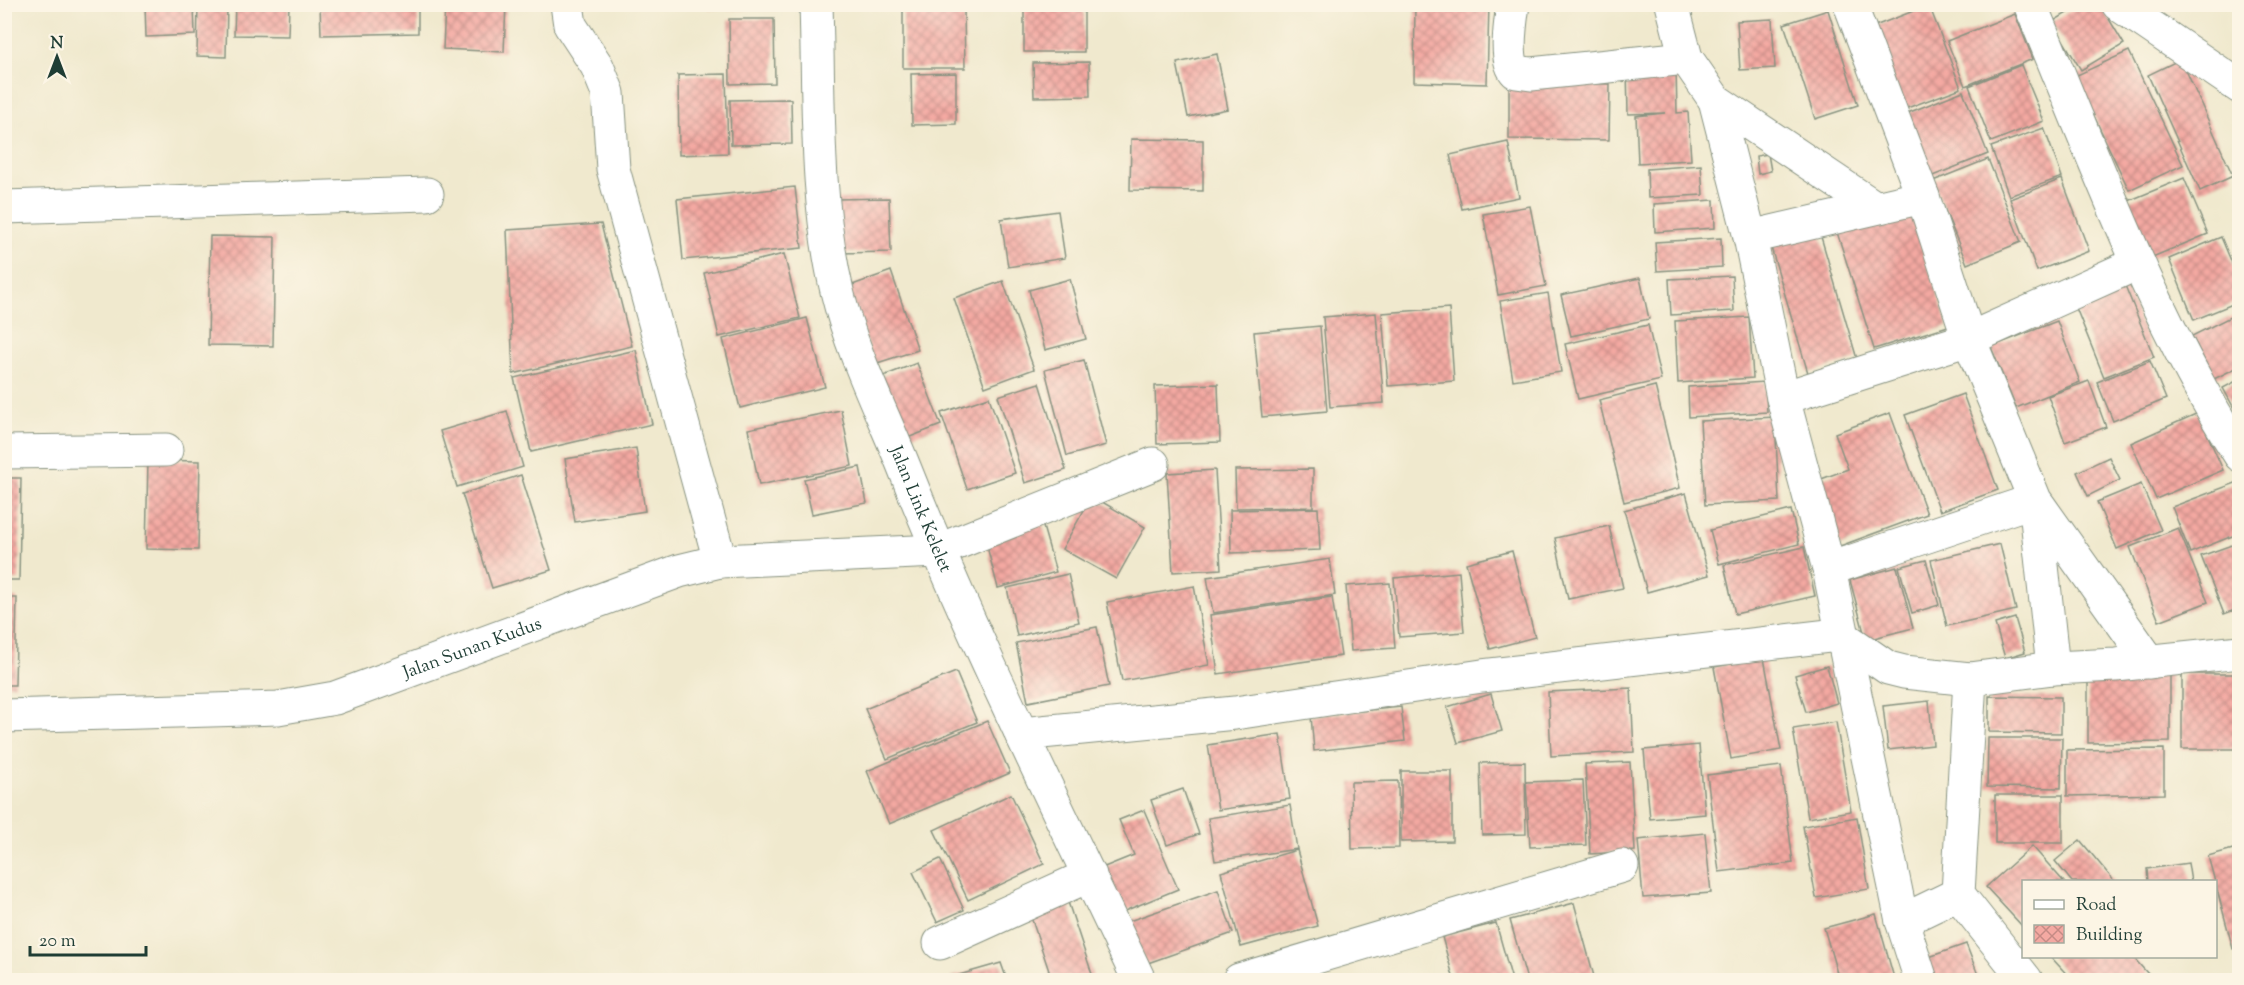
<svg xmlns="http://www.w3.org/2000/svg" width="2244" height="985" viewBox="0 0 2244 985" font-family="'Sorts Mill Goudy',serif">
<defs>
<pattern id="building-cross-hatch" width="8" height="8" patternUnits="userSpaceOnUse" patternTransform="scale(1.5)"><rect width="8" height="8" fill="#f4a9a2"/><path d="M0 0l8 8M0 8l8-8" fill="none" stroke="#c58b85"/></pattern>
</defs>
<rect width="100%" height="100%" fill="#fcf5e5"/>
<filter id="ink" filterUnits="userSpaceOnUse"><feTurbulence type="fractalNoise" baseFrequency=".0167" numOctaves="2"/><feDisplacementMap in="SourceGraphic" scale="12" xChannelSelector="R" yChannelSelector="G"/><feConvolveMatrix kernelMatrix="1 2 1 2 8 2 1 2 1" color-interpolation-filters="sRGB"/></filter>
<filter id="wash" filterUnits="userSpaceOnUse"><feTurbulence type="fractalNoise" baseFrequency=".008" numOctaves="4" result="noise"/><feDisplacementMap in="SourceGraphic" scale="24" xChannelSelector="R" yChannelSelector="G"/><feGaussianBlur stdDeviation="1.35" result="paint"/><feColorMatrix in="noise" values="0 0 0 0 0 0 0 0 0 0 0 0 0 0 0 0 0 1.4 0 .05"/><feComposite in="paint" operator="in"/></filter>
<g filter="url(#wash)">
<rect width="100%" height="100%" fill="#f0e9ce"/>
<g id="blocks">
<g fill="url(#building-cross-hatch)">
<polygon points="145,4 194,4 195,35 146,37"/>
<polygon points="198,4 227,4 226,57 197,56"/>
<polygon points="235,4 289,4 288,36 234,35"/>
<polygon points="320,4 418,4 418,33 321,35"/>
<polygon points="445,4 506,4 504,52 443,49"/>
<polygon points="708,4 777,4 777,10 708,9"/>
<rect x="1024" y="4" width="60" height="48"/>
<polygon points="1415,4 1489,4 1487,84 1414,82"/>
<polygon points="2082,4 2100,4 2124,44 2081,70 2052,22"/>
<polygon points="1929,5 1961,88 1899,111 1867,29"/>
<polygon points="903,8 964,8 965,68 903,68"/>
<polygon points="1828,10 1858,105 1815,119 1784,24"/>
<polygon points="2015,14 2033,59 1965,86 1947,41"/>
<polygon points="729,19 774,19 775,83 730,84"/>
<polygon points="1772,19 1775,68 1740,70 1737,21"/>
<polygon points="2129,51 2183,165 2129,190 2075,76"/>
<polygon points="1217,54 1228,109 1188,117 1177,63"/>
<polygon points="2181,59 2233,176 2200,191 2148,75"/>
<polygon points="1089,62 1090,96 1034,97 1033,63"/>
<polygon points="2021,65 2044,121 1991,142 1969,86"/>
<polygon points="1627,68 1676,68 1677,113 1688,112 1691,160 1638,163 1636,116 1665,113 1628,114"/>
<polygon points="956,73 956,124 912,125 911,74"/>
<polygon points="726,74 728,153 679,155 678,75"/>
<polygon points="1509,82 1610,84 1609,140 1509,139"/>
<polygon points="1963,91 1988,154 1925,179 1900,116"/>
<polygon points="791,99 792,144 731,145 730,100"/>
<polygon points="2044,128 2062,177 2009,196 1991,147"/>
<polygon points="1131,139 1203,140 1203,191 1130,190"/>
<polygon points="1508,142 1519,197 1462,209 1450,155"/>
<polygon points="1768,154 1771,171 1758,174 1756,156"/>
<polygon points="1988,159 2021,242 1967,264 1933,181"/>
<polygon points="1701,165 1703,195 1648,198 1647,169"/>
<polygon points="2184,178 2208,234 2150,258 2126,202"/>
<polygon points="2062,179 2089,251 2037,271 2010,199"/>
<polygon points="795,187 802,248 683,260 677,199"/>
<polygon points="889,198 891,252 838,253 836,199"/>
<polygon points="1714,200 1715,228 1655,232 1654,204"/>
<polygon points="1530,206 1546,286 1498,295 1483,214"/>
<polygon points="1910,206 1948,326 1874,349 1836,229"/>
<polygon points="1058,211 1065,258 1008,267 1001,219"/>
<polygon points="601,224 632,346 513,374 507,230"/>
<polygon points="1819,230 1857,359 1808,373 1770,244"/>
<polygon points="210,236 275,237 273,346 208,345"/>
<polygon points="2221,237 2240,282 2240,301 2194,320 2169,259"/>
<polygon points="1721,238 1722,267 1657,271 1655,242"/>
<polygon points="784,254 800,318 719,337 704,273"/>
<polygon points="891,271 918,350 874,364 847,287"/>
<polygon points="1732,276 1734,311 1671,315 1669,279"/>
<polygon points="1640,278 1649,319 1571,336 1561,295"/>
<polygon points="1070,279 1086,339 1045,350 1029,290"/>
<polygon points="1003,281 1034,369 985,387 954,298"/>
<polygon points="2124,283 2154,357 2104,377 2074,303"/>
<polygon points="1548,293 1561,372 1513,380 1500,301"/>
<polygon points="1449,308 1454,381 1388,386 1382,313"/>
<polygon points="2240,312 2240,366 2214,379 2192,336"/>
<polygon points="1376,313 1384,403 1330,407 1323,317"/>
<polygon points="1749,317 1753,378 1678,383 1675,321"/>
<polygon points="807,318 825,387 740,408 723,339"/>
<polygon points="2057,321 2080,382 2016,408 1991,347"/>
<polygon points="1648,325 1661,380 1578,399 1565,344"/>
<polygon points="1320,326 1327,411 1262,417 1254,332"/>
<polygon points="636,350 652,424 531,452 514,378"/>
<polygon points="1084,360 1106,445 1067,456 1045,370"/>
<polygon points="2150,361 2166,399 2113,421 2097,382"/>
<polygon points="917,363 941,425 897,442 873,380"/>
<polygon points="2240,379 2240,419 2223,388"/>
<polygon points="2089,381 2106,427 2065,442 2048,396"/>
<polygon points="1765,382 1767,412 1689,417 1688,387"/>
<polygon points="1039,383 1066,470 1025,483 998,396"/>
<polygon points="1218,384 1220,442 1157,444 1155,386"/>
<polygon points="1655,386 1680,488 1624,502 1599,400"/>
<polygon points="1963,394 1998,490 1940,511 1905,415"/>
<polygon points="989,397 1015,473 967,489 941,413"/>
<polygon points="841,410 852,466 759,485 748,429"/>
<polygon points="507,411 523,467 457,487 440,431"/>
<polygon points="1890,413 1927,514 1840,546 1816,481 1848,469 1835,433"/>
<polygon points="2198,413 2223,470 2156,499 2131,443"/>
<polygon points="1775,417 1779,501 1705,505 1700,421"/>
<polygon points="636,448 645,511 575,522 565,459"/>
<polygon points="2109,457 2120,480 2088,496 2077,472"/>
<polygon points="148,460 200,461 198,550 146,549"/>
<polygon points="860,467 867,503 812,514 804,479"/>
<polygon points="1313,469 1313,507 1236,508 1235,470"/>
<polygon points="1215,470 1221,569 1173,572 1167,473"/>
<polygon points="521,475 551,570 492,588 462,494"/>
<polygon points="4,478 21,478 19,580 4,580"/>
<polygon points="2238,482 2240,533 2190,553 2172,507"/>
<polygon points="2141,484 2161,530 2117,549 2097,502"/>
<polygon points="1686,493 1709,575 1647,592 1624,510"/>
<polygon points="1092,496 1145,527 1116,579 1062,549"/>
<polygon points="1318,508 1320,550 1231,553 1230,510"/>
<polygon points="1791,510 1799,544 1719,564 1710,530"/>
<polygon points="1042,523 1056,572 998,588 985,539"/>
<polygon points="1609,526 1623,588 1568,599 1555,538"/>
<polygon points="2178,528 2208,602 2159,621 2130,547"/>
<polygon points="2240,542 2240,608 2224,614 2201,556"/>
<polygon points="2000,544 2016,610 1947,626 1931,560"/>
<polygon points="1804,547 1815,596 1735,614 1724,565"/>
<polygon points="1512,551 1535,637 1490,649 1466,563"/>
<polygon points="1330,559 1335,595 1213,613 1207,577"/>
<polygon points="1926,560 1939,605 1912,613 1899,567"/>
<polygon points="1897,567 1913,628 1866,640 1850,580"/>
<polygon points="1459,572 1464,632 1399,637 1394,578"/>
<polygon points="1068,574 1079,622 1017,636 1007,588"/>
<polygon points="1390,583 1395,648 1351,651 1346,586"/>
<polygon points="1194,586 1209,665 1122,681 1107,602"/>
<polygon points="1332,597 1341,656 1218,674 1210,615"/>
<polygon points="4,598 17,598 15,685 4,685"/>
<polygon points="2015,618 2025,652 2005,658 1995,624"/>
<polygon points="1097,627 1109,686 1028,702 1016,643"/>
<polygon points="1764,658 1781,750 1731,759 1714,667"/>
<polygon points="1827,666 1837,703 1806,712 1795,675"/>
<polygon points="2170,670 2170,742 2088,743 2088,671"/>
<polygon points="956,672 977,722 887,759 865,709"/>
<rect x="2182" y="674" width="58" height="75"/>
<polygon points="1631,688 1634,752 1551,756 1548,692"/>
<polygon points="1491,694 1502,731 1458,743 1447,707"/>
<polygon points="1989,696 2061,697 2061,733 1989,732"/>
<polygon points="1929,701 1933,745 1888,750 1883,706"/>
<polygon points="1401,707 1405,741 1314,751 1311,716"/>
<polygon points="987,721 1010,773 889,824 867,771"/>
<polygon points="1836,722 1851,811 1808,818 1793,729"/>
<polygon points="1280,734 1290,799 1218,810 1208,745"/>
<polygon points="1988,738 2062,738 2061,788 1987,787"/>
<polygon points="1699,745 1705,814 1650,819 1644,750"/>
<polygon points="2164,749 2164,794 2067,796 2067,750"/>
<polygon points="1525,762 1526,834 1482,835 1480,763"/>
<polygon points="1630,762 1635,851 1590,854 1585,764"/>
<polygon points="1781,766 1793,863 1719,872 1707,775"/>
<polygon points="1401,771 1452,771 1452,841 1401,842"/>
<polygon points="1583,780 1586,845 1530,847 1526,782"/>
<polygon points="1398,781 1399,848 1352,849 1351,782"/>
<polygon points="1183,789 1199,834 1167,845 1151,800"/>
<polygon points="1011,794 1044,864 968,900 934,830"/>
<rect x="1995" y="795" width="68" height="48"/>
<polygon points="1290,805 1297,849 1215,861 1208,818"/>
<polygon points="1144,810 1178,889 1122,912 1102,868 1134,855 1119,820"/>
<polygon points="1857,817 1869,889 1816,898 1803,826"/>
<polygon points="1705,833 1711,893 1643,898 1638,840"/>
<polygon points="2080,840 2115,882 2072,882 2055,861"/>
<polygon points="2032,846 2064,882 2024,882 2024,928 1986,887"/>
<polygon points="2240,847 2240,948 2233,949 2208,856"/>
<polygon points="1297,850 1318,926 1241,947 1221,872"/>
<polygon points="940,859 964,910 937,922 913,872"/>
<polygon points="2188,863 2191,882 2148,882 2147,869"/>
<polygon points="1218,890 1233,933 1145,964 1129,921"/>
<polygon points="1065,893 1093,977 1083,980 1052,980 1027,905"/>
<polygon points="1574,903 1595,980 1527,980 1510,920"/>
<polygon points="1876,914 1894,978 1839,980 1824,928"/>
<polygon points="1496,923 1512,980 1454,980 1442,937"/>
<polygon points="1966,944 1980,980 1934,980 1926,958"/>
<polygon points="2050,956 2132,956 2148,974 2140,980 2072,980"/>
<polygon points="1001,963 1007,980 953,980 952,977"/>
</g>
</g>
</g>
<g filter="url(#ink)">
<use href="#blocks" fill-opacity="0" stroke="#889381" stroke-width="1.5"/>
<g fill="none" stroke-linecap="round" stroke-linejoin="round">
<defs>
<g id="minor">
<polyline points="567,4 570,25 597,66 608,93 613,169 720,561"/>
<path id="s1" d="M816,4C819,99 815,199 837,291C851,350 879,406 902,462C972,639 1058,809 1139,980"/>
<path d="M1513,4C1511,20 1504,61 1516,72L1531,74L1686,58"/>
<polyline points="1672,4 1686,58 1715,100 1873,206"/>
<polyline points="1850,4 1923,197 1969,339 2138,263"/>
<path d="M2030,4C2094,157 2151,315 2240,455"/>
<polyline points="2118,4 2240,87"/>
<polyline points="1715,100 1750,237 1783,398"/>
<polyline points="4,207 427,194"/>
<polyline points="1750,237 1923,197"/>
<polyline points="4,452 166,450"/>
<polyline points="1829,569 1902,921"/>
<polyline points="2053,668 2035,500 1969,339 1783,398 1829,569 2035,500 2150,662"/>
<polyline points="1970,679 1958,894 2026,980"/>
<path id="s2" d="M4,716L278,708L335,698L679,571L720,561L937,551L1153,464"/>
<polyline points="1021,734 1235,713 1482,676 1829,636 1846,639 1888,668 1904,672 1970,679 2053,668 2116,665 2240,652"/>
<polyline points="940,943 1090,875"/>
<polyline points="1239,980 1622,866"/>
<polyline points="1921,980 1902,921 1958,894"/>
</g>
</defs>
<use href="#minor" stroke="#889381" stroke-width="35"/>
<use href="#minor" stroke="#fff" stroke-width="33"/>
</g>
</g>
<g text-anchor="middle" stroke-width="4.5" stroke-linejoin="round" paint-order="stroke">
<g font-size="18" fill="#1f3d34" stroke="#fcf5e5">
<text dy="6" stroke="none"><textPath href="#s1" startOffset="522">Jalan Link Kelelet</textPath></text>
<text dy="6" stroke="none"><textPath href="#s2" startOffset="478">Jalan Sunan Kudus</textPath></text>
</g>
</g>
<rect width="2244" height="985" fill="none" stroke="#fcf5e5" stroke-width="24"/>
<rect x="2022" y="880" width="195" height="78" fill="#fcf5e5" stroke="#a4ab9e" stroke-width="1.5"/>
<rect x="2034" y="900" width="30" height="9" fill="#ffffff" stroke="#a4ab9e" stroke-width="1.5"/>
<text x="2076" y="910" font-size="18" fill="#1f3d34">Road</text>
<rect x="2034" y="925" width="30" height="18" fill="url(#building-cross-hatch)" stroke="#a4ab9e" stroke-width="1.5"/>
<text x="2076" y="940" font-size="18" fill="#1f3d34">Building</text>
<g transform="translate(57 57)" stroke="#fcf5e5" stroke-width="4.5" paint-order="stroke">
<path d="M0-4.5L10 22L0 15L-10 22Z" fill="#1f3d34"/>
<text y="-9" font-size="16" font-weight="bold" text-anchor="middle" fill="#1f3d34">N</text>
</g>
<path d="M30 946v9h116v-9" fill="none" stroke="#1f3d34" stroke-width="3"/>
<text x="39" y="946" font-size="18" fill="#1f3d34" stroke="#fcf5e5" stroke-width="4.5" paint-order="stroke">20 m</text>
</svg>
